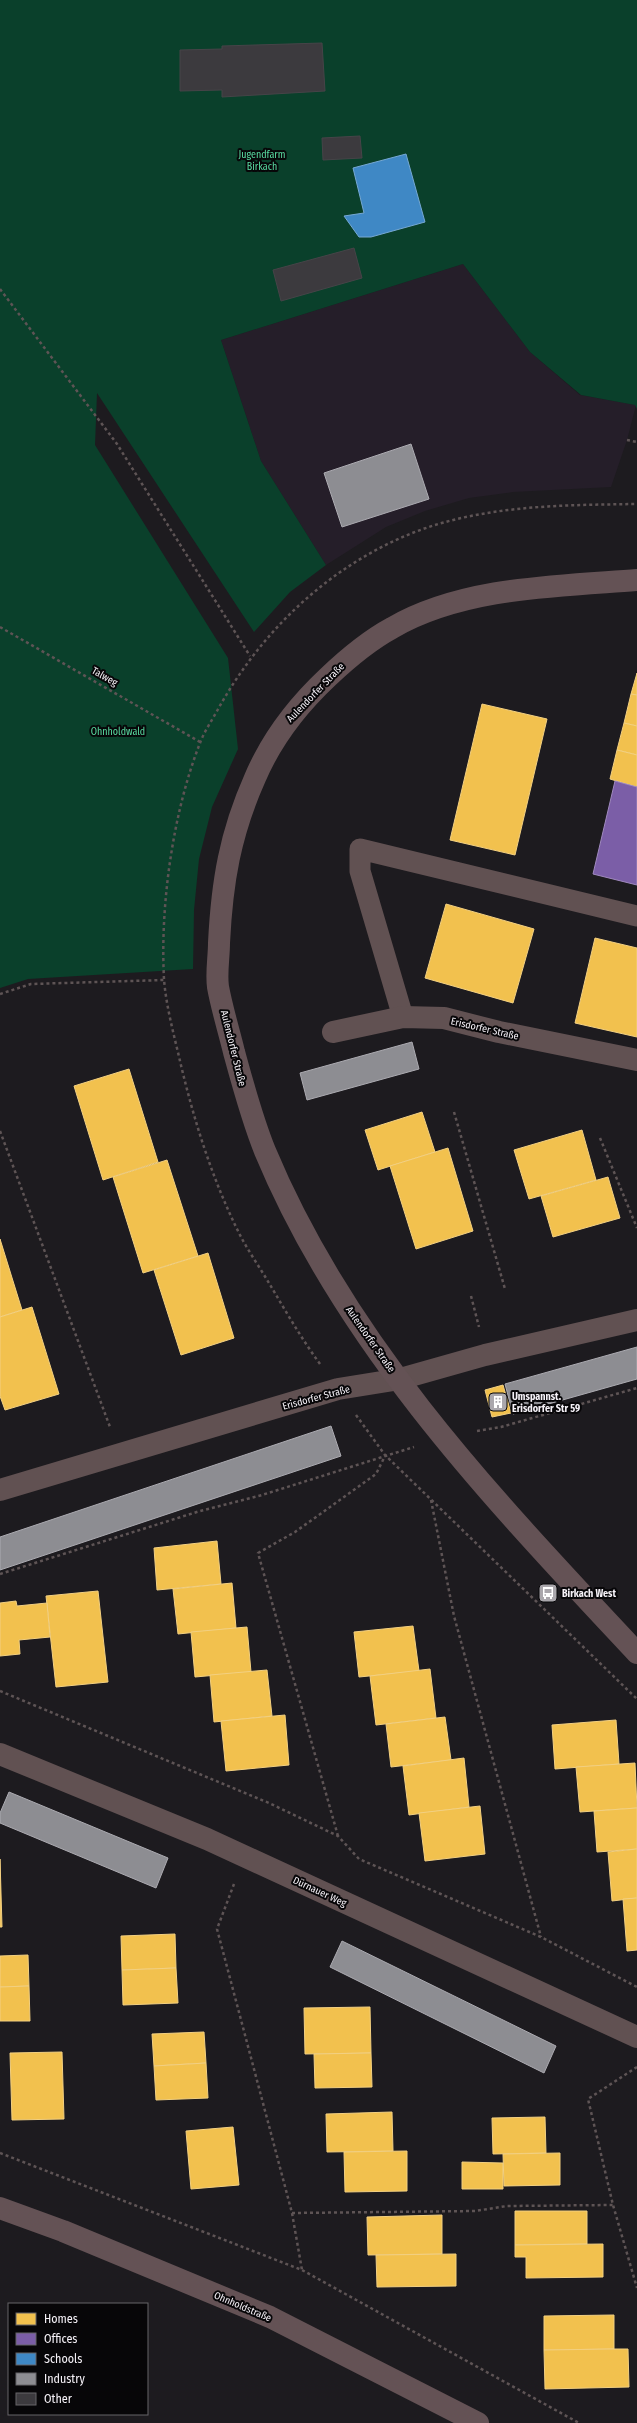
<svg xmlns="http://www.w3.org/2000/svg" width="637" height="2423" viewBox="0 0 637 2423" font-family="'Fira Sans Condensed',sans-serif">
<rect width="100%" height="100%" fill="#1d1b1f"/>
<polygon fill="#251e29" points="463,264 530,352 580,395 636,405 627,440 611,487 513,492 469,498 425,511 386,527 326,565 261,461 221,340"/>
<polygon fill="#0a402b" points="0,0 637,0 637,409 635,405 581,395 530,352 463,264 221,340 261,461 326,565 290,592 254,632 97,393 95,445 228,658 238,749 212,807 199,859 194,910 193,969 28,979 0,988"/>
<g fill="#f2c14e" stroke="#f3d081">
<polygon points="637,673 637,695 631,694"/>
<polygon points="631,694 637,695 637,726 624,723"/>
<polygon points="482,704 547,719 515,855 450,840"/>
<polygon points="624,723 637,726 637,755 617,750"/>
<polygon points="617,750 637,755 637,787 610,779"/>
<polygon points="446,904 534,929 513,1003 425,978"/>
<polygon points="595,938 637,948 637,1037 575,1023"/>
<polygon points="129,1069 158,1162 103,1180 74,1086"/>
<polygon points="422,1112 435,1152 378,1170 365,1130"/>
<polygon points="582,1130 596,1180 529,1199 514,1150"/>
<polygon points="448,1148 473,1231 416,1249 390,1166"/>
<polygon points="167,1160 198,1256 143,1273 113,1177"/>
<polygon points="608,1177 620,1218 553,1237 541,1196"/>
<polygon points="0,1239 22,1310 0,1317"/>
<polygon points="208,1253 234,1338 181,1355 154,1270"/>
<polygon points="32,1307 59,1394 5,1410 0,1396 0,1317"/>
<polygon points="503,1385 511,1413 492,1417 485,1390"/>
<polygon points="217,1541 221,1584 157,1590 154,1548"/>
<polygon points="232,1583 236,1628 178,1634 173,1589"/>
<polygon points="98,1591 108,1682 56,1687 46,1596"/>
<polygon points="16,1601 17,1606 47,1603 50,1637 19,1640 20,1654 0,1656 0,1603"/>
<polygon points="413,1626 419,1671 359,1677 354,1632"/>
<polygon points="247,1627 251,1672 195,1677 191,1632"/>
<polygon points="430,1669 436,1718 376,1725 370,1676"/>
<polygon points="267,1670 272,1716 214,1722 210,1675"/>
<polygon points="285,1715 289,1765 226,1771 221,1721"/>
<polygon points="445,1717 451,1760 391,1767 386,1724"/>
<polygon points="616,1720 619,1764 555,1769 552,1725"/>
<polygon points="464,1758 469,1807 409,1815 403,1766"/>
<polygon points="635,1763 637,1808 580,1812 576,1767"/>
<polygon points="480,1806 485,1854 425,1861 419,1813"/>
<polygon points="637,1808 637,1849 597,1852 594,1811"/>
<polygon points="637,1849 637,1898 612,1901 608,1852"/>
<polygon points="0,1859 2,1927 0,1927"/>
<polygon points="637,1898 637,1950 627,1951 623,1899"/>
<polygon points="175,1934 176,1968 122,1970 121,1936"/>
<polygon points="28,1955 29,1986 0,1987 0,1956"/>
<polygon points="176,1968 178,2003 123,2005 122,1970"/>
<polygon points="29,1986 30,2021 0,2021 0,1987"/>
<polygon points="370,2007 371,2053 305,2054 304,2008"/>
<polygon points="204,2032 206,2063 154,2066 152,2034"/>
<polygon points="62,2052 64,2119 12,2120 10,2053"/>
<polygon points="371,2053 372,2087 315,2088 314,2054"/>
<polygon points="206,2063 208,2098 156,2100 154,2066"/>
<polygon points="392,2112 393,2151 327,2152 326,2114"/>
<polygon points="545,2117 546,2153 493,2154 492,2118"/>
<polygon points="233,2127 239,2185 191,2189 186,2131"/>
<polygon points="407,2151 407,2191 345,2192 344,2152"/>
<polygon points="560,2153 560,2185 504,2186 503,2154"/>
<polygon points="462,2162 503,2163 503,2189 462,2189"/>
<polygon points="515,2211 587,2211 587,2244 515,2245"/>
<polygon points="442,2215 442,2254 368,2255 367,2217"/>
<polygon points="603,2244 603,2277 526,2278 526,2257 515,2257 515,2245"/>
<polygon points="456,2254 456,2286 377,2287 376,2255"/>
<polygon points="614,2315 614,2349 544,2350 544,2316"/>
<polygon points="614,2349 628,2349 629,2387 545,2389 544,2350"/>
</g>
<polygon fill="#7b5ea7" stroke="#a08abf" points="615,781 637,787 637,885 593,874"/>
<polygon fill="#3f88c5" stroke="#76a8d4" points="406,154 425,222 371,237 359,237 344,216 364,213 353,168"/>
<g fill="#8d8d92" stroke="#acabb1">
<polygon points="411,444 429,499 342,527 324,473"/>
<polygon points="412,1042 419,1069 307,1100 300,1073"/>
<polygon points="637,1347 637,1379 513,1414 505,1384"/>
<polygon points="331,1426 341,1456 0,1570 0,1537"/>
<polygon points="9,1792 168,1858 156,1888 0,1823 0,1813"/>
<polygon points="342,1941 556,2046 544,2073 330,1967"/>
</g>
<g fill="#3c3a3e" stroke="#464448">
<polygon points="322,43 325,91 222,97 222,90 180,91 180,50 222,49 222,46"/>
<polygon points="360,136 362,158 323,160 322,138"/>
<polygon points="354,248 362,278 281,301 273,270"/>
</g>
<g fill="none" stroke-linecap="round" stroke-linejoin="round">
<g stroke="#5e5455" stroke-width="2.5" stroke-dasharray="3 3" stroke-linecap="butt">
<polyline points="0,289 117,444 250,656"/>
<polyline points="627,440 637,442"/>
<polyline points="0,627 200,742"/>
<polyline points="0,994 31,984 164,980"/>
<polyline points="454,1112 505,1289"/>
<polyline points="0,1131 110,1427"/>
<polyline points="600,1138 637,1228"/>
<polyline points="471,1296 479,1327"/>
<path d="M320,1364C301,1338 285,1310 269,1283C260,1268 249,1252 241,1237C213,1182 194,1121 180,1061C174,1035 166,1006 164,979C160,905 173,812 200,743C204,732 211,722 217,711C262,629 334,561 423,529C491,505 566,505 637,504"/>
<polyline points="356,1415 385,1455 637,1699"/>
<polyline points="477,1431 501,1427 637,1388"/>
<polyline points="431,1500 454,1616 541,1937"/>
<polyline points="0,1574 200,1511 262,1495 414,1447"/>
<polyline points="0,1691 269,1803 338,1836 359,1859 541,1937 637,1987"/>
<polyline points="338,1836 258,1553 295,1532 376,1474 385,1456"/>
<polyline points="234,1884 217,1929 292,2213 302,2270"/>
<polyline points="637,2067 588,2099 613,2205 637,2288"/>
<polyline points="0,2153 302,2270 579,2423"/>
<polyline points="292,2213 475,2211 507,2206 613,2205"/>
</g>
<polyline stroke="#615152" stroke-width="21" points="403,1017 360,871 360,849 637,916"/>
<g stroke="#615152" stroke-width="22">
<polyline points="333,1032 403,1017 444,1018 499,1032 637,1060"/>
<polyline points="0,1490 338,1389 400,1379 485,1355 637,1320"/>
<polyline points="0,1754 207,1839 637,2037"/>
</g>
<g stroke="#645255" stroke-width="22">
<path d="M637,580C558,586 462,587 392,628C368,641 348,658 328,677C296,707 272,738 255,778C230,834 222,882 219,943C219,957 216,973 218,987C222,1009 229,1031 234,1052C243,1085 252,1119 265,1151C346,1346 495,1501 637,1653"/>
<polyline points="0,2208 63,2231 270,2317 478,2423"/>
</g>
</g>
<defs>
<symbol id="building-square" viewBox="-11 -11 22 22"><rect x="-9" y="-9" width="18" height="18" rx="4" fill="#aaa7ac" stroke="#070608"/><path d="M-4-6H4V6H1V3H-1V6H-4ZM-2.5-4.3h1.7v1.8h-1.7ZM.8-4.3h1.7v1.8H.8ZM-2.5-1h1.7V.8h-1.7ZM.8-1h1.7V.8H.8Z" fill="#fff"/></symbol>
<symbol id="bus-square" viewBox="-11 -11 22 22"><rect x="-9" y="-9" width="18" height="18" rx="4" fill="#aaa7ac" stroke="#070608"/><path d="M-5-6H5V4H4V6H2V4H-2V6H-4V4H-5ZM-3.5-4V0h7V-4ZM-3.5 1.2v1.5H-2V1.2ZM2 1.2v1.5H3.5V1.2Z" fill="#fff"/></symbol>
</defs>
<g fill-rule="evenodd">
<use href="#building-square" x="487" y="1391" width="22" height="22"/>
<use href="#bus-square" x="537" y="1582" width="22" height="22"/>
</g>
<g text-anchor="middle" stroke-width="4" stroke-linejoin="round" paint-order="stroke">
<g font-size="10" fill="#59dca2" stroke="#070608">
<text x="262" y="158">Jugendfarm<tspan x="262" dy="12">Birkach</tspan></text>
<text x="118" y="735">Ohnholdwald</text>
</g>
<g font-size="10" fill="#f6f2f8" stroke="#070608">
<text transform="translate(105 676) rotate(30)" y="4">Talweg</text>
<text transform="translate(315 692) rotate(-46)" y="4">Aulendorfer Straße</text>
<text transform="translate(485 1028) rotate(13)" y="4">Erisdorfer Straße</text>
<text transform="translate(234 1048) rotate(76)" y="4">Aulendorfer Straße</text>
<text transform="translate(371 1339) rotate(55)" y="4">Aulendorfer Straße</text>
<text transform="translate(316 1397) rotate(-15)" y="4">Erisdorfer Straße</text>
<text transform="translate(320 1891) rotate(25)" y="4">Dürnauer Weg</text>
<text transform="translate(243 2306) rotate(23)" y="4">Ohnholdstraße</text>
</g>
<g font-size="10" font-weight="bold" fill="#f6f2f8" stroke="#070608" text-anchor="start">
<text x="512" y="1400">Umspannst.<tspan x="512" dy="12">Erisdorfer Str 59</tspan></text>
<text x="562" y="1597">Birkach West</text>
</g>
</g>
<rect x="8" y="2303" width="140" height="112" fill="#070608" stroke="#676468"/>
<rect x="16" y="2313" width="20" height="12" fill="#f2c14e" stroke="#676468"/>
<text x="44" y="2323" font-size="12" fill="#f6f2f8">Homes</text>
<rect x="16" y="2333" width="20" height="12" fill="#7b5ea7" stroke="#676468"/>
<text x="44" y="2343" font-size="12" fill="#f6f2f8">Offices</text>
<rect x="16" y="2353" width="20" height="12" fill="#3f88c5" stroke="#676468"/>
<text x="44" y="2363" font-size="12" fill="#f6f2f8">Schools</text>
<rect x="16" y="2373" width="20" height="12" fill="#8d8d92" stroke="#676468"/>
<text x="44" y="2383" font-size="12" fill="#f6f2f8">Industry</text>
<rect x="16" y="2393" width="20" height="12" fill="#3c3a3e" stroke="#676468"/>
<text x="44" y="2403" font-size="12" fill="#f6f2f8">Other</text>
</svg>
